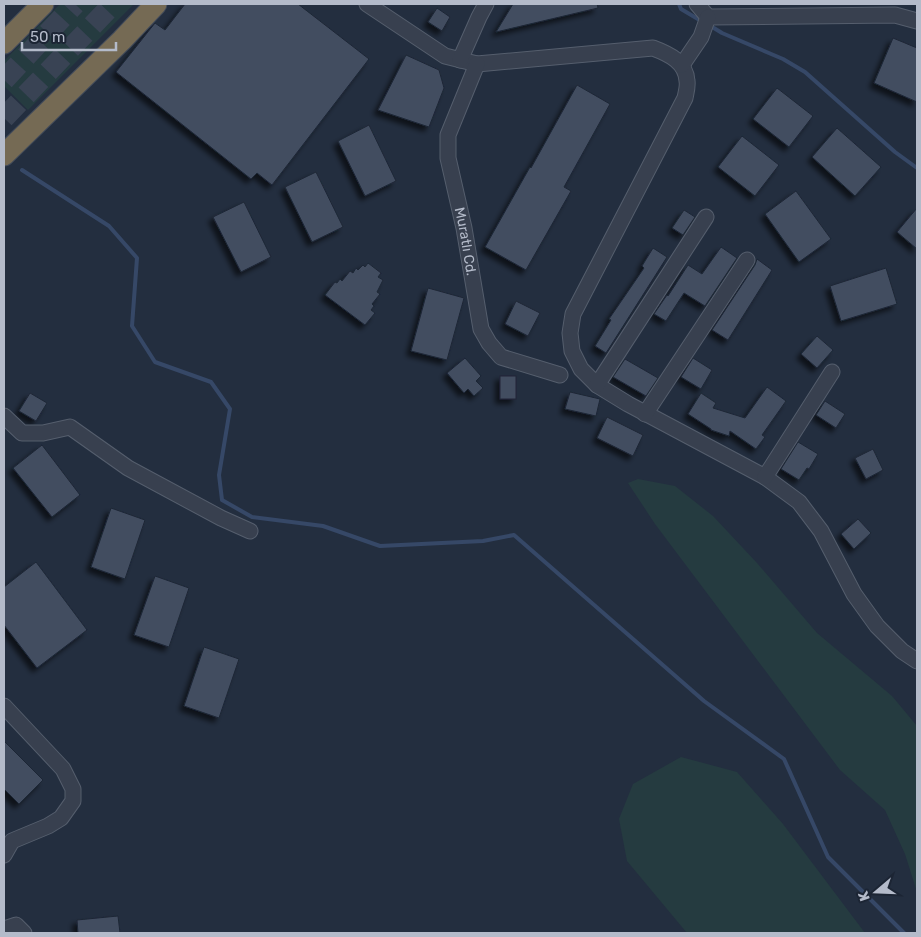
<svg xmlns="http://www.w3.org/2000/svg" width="921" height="937" viewBox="0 0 921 937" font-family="Rubik,sans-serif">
<defs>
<filter id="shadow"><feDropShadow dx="-4.5" dy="4.5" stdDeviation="2.5" flood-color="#0009"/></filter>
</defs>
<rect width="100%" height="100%" fill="#232e3f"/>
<g fill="#253b40">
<polygon points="60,4 134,4 28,110 4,86 4,61"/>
<polygon points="638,479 675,486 713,516 757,563 817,633 892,696 917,726 917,892 905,854 885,810 840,770 655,524 628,483"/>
<polygon points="681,757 737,772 783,824 865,933 687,933 627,861 619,819 633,784"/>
</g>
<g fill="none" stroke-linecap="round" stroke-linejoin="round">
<g stroke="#364867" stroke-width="4">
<polyline points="679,4 681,9 703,22"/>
<polyline points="709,25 722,33 783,59 805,72 895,152 917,168"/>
<polyline points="22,170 109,226 137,258 132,326 155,362 211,382 230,409 219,475 222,500 252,517 323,526 380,546 483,541 514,535 704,701 784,759 828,857 904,933"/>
</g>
</g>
<g fill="#424d61" stroke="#1e2736" filter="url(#shadow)">
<polygon points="185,4 298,4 369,59 272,185 257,173 251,179 116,72 155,23 165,30"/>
<polygon points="513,4 597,4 598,8 496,32"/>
<polygon points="437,8 450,17 442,31 428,22"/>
<polygon points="893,38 917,48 917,102 874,83"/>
<polygon points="406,55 439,70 444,88 429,127 378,110"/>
<polygon points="577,85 610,104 564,187 571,191 526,270 485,247 530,167 531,168"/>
<polygon points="777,88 813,116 789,147 753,119"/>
<polygon points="369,125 396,181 365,196 338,141"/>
<polygon points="837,128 881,167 855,196 812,157"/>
<polygon points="742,136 779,165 755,196 718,167"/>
<polygon points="316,172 343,227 312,242 285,187"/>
<polygon points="796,191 831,239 799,262 765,214"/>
<polygon points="244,202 271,257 241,272 213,217"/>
<polygon points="917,208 917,249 897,232"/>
<polygon points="684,210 695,217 683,235 672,228"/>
<polygon points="721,247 737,258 705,306 684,293 666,321 654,314 667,295 668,296 688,265 702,274"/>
<polygon points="653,248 667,257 606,353 595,346 611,320 609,319 644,268 642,266"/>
<polygon points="757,259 772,270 728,340 712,330 755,265"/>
<polygon points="368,263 381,273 378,277 383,280 377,292 380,294 372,304 374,306 371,310 375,313 365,325 325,295 335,282 337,283 340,279 342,281 350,271 353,273 356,268 358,270 363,265 365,267"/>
<polygon points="886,268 897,304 841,321 830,286"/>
<polygon points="428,288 464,298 447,360 411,351"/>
<polygon points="516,301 540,313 528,336 505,324"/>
<polygon points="817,336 833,350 817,368 801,354"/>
<polygon points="465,358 481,376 476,381 483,388 474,396 468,389 464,393 447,373"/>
<polygon points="693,358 712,370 701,389 681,377"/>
<polygon points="625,359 658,378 646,396 613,377"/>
<rect x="500" y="376" width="16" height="23"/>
<polygon points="767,387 786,401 762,435 765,437 756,449 730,431 729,436 711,430 711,429 688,414 701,393 716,403 713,408 745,418"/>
<polygon points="570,392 600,399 596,416 565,409"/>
<polygon points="30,393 47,403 36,421 19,411"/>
<polygon points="825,401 845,414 836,428 816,415"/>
<polygon points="607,417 643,435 633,456 597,438"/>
<polygon points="798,442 818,454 809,469 807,468 799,480 781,469"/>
<polygon points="42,445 80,495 52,517 13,468"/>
<polygon points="873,449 883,470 866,479 855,458"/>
<polygon points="111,508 145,520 125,579 91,567"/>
<polygon points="858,519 871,533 854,549 841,534"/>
<polygon points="36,562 87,630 37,668 4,625 4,587"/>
<polygon points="155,576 189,588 169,647 134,635"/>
<polygon points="204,647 239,659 219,718 184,706"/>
<polygon points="4,741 43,780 19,804 4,789"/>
<polygon points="118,916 120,933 78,933 77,920"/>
</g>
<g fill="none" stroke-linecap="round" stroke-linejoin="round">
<g stroke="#394354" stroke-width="21" stroke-dasharray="21 11" stroke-linecap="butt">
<polyline points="4,80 75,4"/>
<polyline points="4,118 113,4"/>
</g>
<defs>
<g id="minor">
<path d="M367,4L445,56L477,64L653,48C669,54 686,62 687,81C688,86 686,93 685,98L573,314L570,333L572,351L581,369L597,385L628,404L765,477L799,502L821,531L854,594L877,626L902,651L917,661"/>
<polyline points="697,4 708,17"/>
<polyline points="708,17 895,15 917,21"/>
<polyline points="460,60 479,17 486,4"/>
<path id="s1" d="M477,64L448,135V158L464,228L481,329L489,343L501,357L560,375"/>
<polyline points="682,65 701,37 708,17"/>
<polyline points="597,385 706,217"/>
<polyline points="645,414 747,260"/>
<polyline points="4,416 22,433 43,433 70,427 128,468 221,518 250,531"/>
<polyline points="765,477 832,372"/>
<polyline points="4,706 63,769 73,789 73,801 61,818 48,826 12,841 4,855"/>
<polyline points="4,929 16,925 24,933"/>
</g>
<g id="highway">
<polyline points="4,43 43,4"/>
<polyline points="4,155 122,40 156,4"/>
</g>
</defs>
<use href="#minor" stroke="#555e6d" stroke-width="17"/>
<use href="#highway" stroke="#424b5a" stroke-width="23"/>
<use href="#minor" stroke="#38404f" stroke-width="15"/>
<use href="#highway" stroke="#756a54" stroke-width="21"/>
</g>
<g text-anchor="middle" stroke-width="4.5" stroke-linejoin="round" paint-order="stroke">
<g font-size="14" fill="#b4bbca" stroke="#1c2534">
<text dy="5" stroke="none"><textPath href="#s1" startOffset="185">Muratlı Cd.</textPath></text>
</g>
</g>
<rect width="921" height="937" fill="none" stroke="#b4bbca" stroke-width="10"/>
<g transform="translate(876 892) rotate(251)" stroke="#1c2534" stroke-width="4" paint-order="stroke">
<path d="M0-4L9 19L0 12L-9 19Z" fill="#b4bbca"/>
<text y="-8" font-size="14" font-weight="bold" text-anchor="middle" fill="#b4bbca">K</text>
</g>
<path d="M22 42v8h94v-8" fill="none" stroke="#b4bbca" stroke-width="2.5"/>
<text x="30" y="42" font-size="15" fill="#b4bbca" stroke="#1c2534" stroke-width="4" paint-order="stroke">50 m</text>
</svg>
